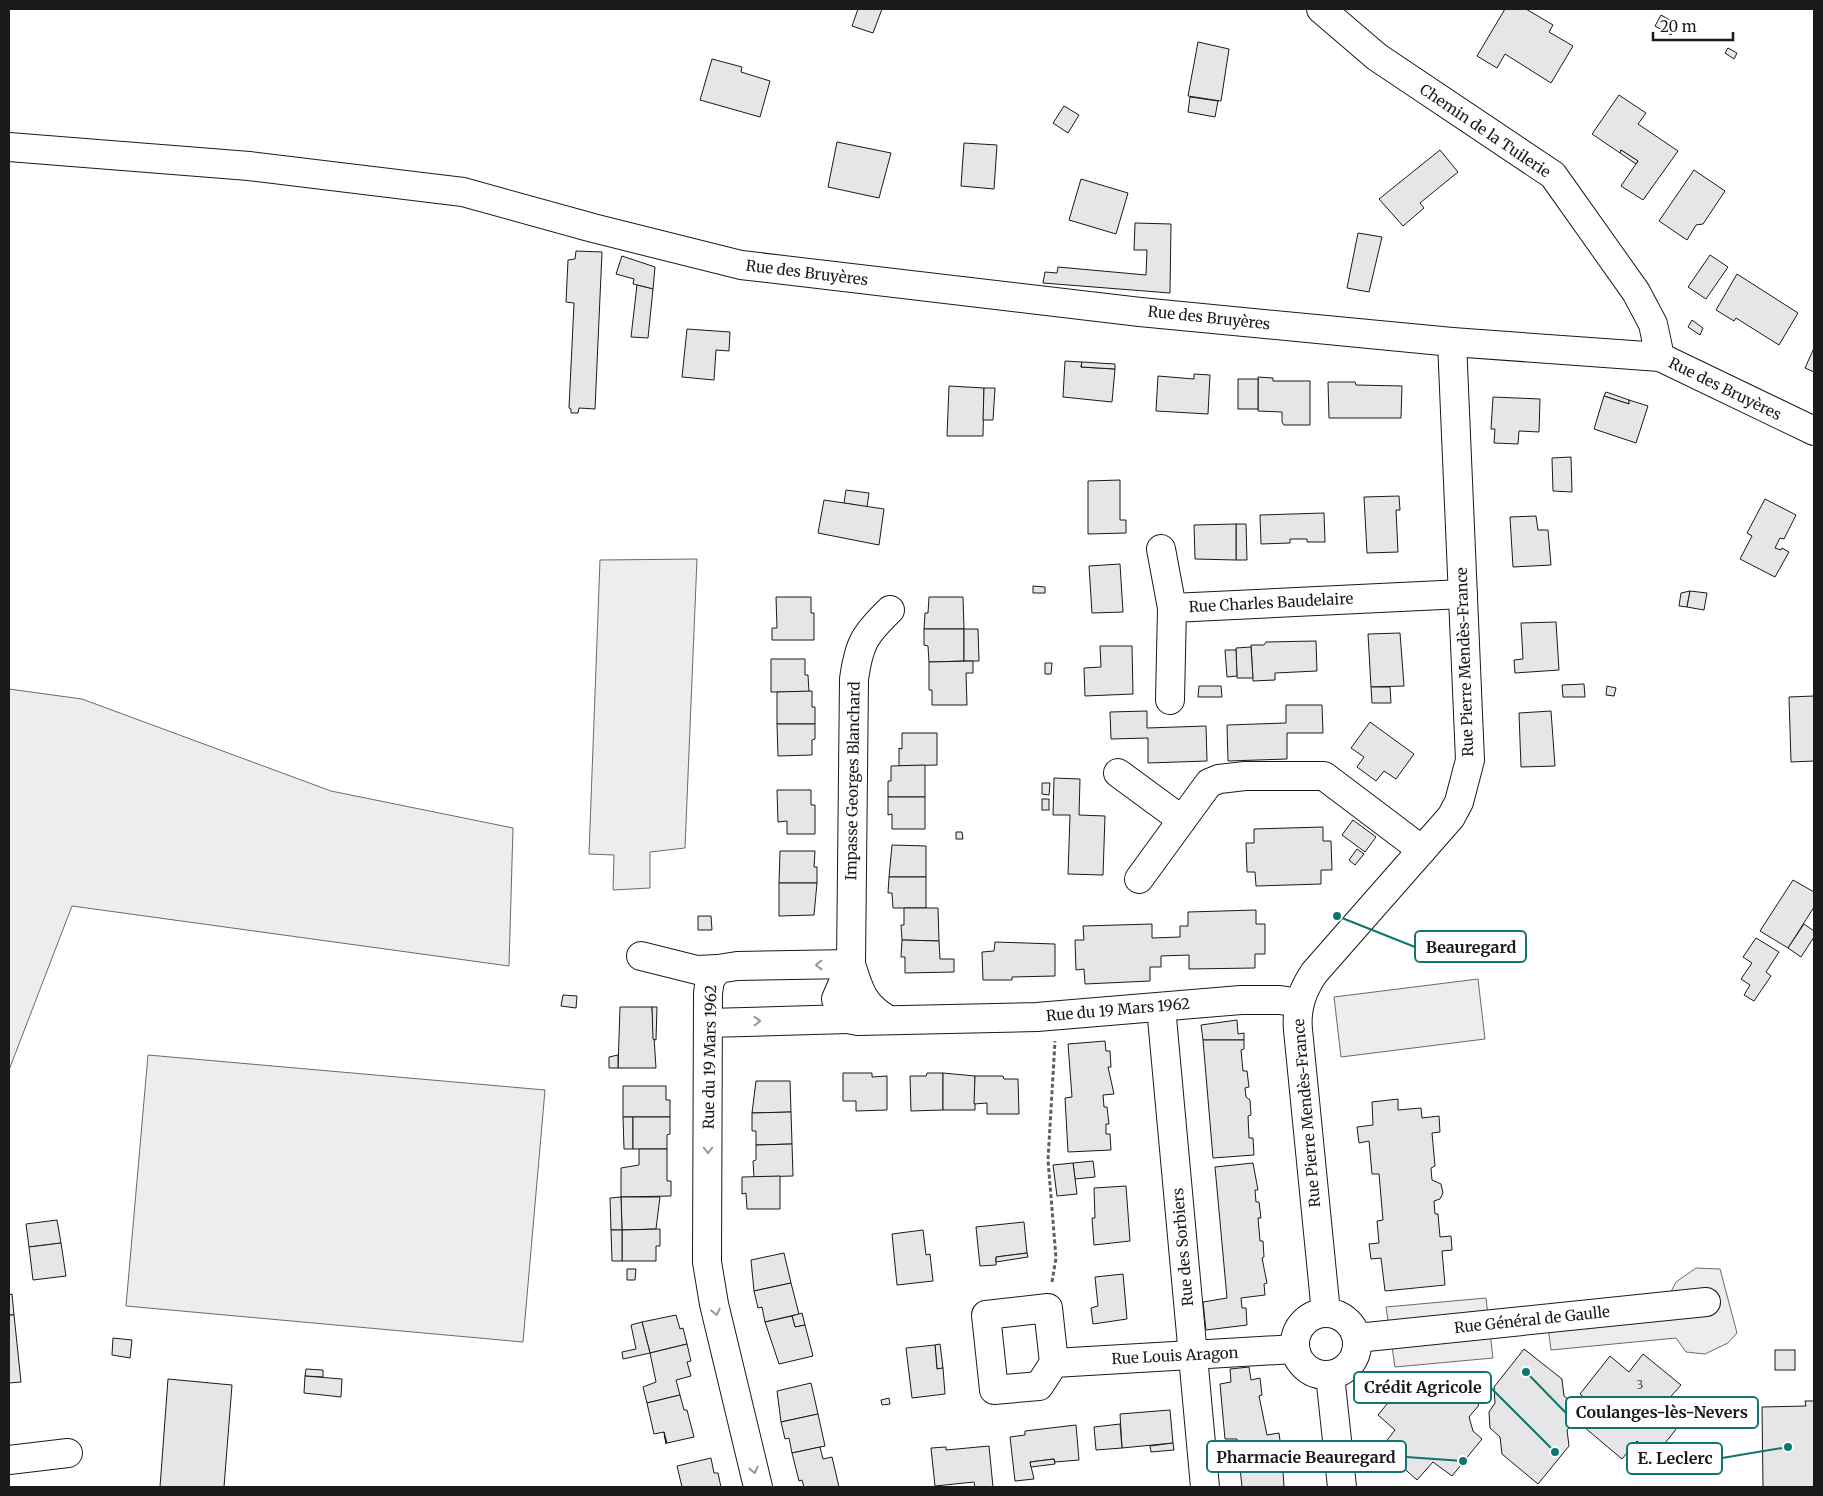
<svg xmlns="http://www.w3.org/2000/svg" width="1823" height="1496" viewBox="0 0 1823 1496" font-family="Merriweather,serif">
<rect width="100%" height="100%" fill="#fff"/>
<g fill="#ededed" stroke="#6a6a6a">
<polygon points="697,559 685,848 650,852 650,888 613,890 614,855 589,854 600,560"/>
<polygon points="9,689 82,699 331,791 513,828 509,966 72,906 9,1070"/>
<polygon points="1478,979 1485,1039 1341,1057 1334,997"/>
<polygon points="148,1055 545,1090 523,1342 126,1306"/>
<polygon points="1696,1268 1720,1269 1737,1333 1728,1343 1705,1354 1686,1352 1676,1338 1551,1350 1547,1319 1663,1307 1676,1282"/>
<polygon points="1486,1298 1493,1358 1395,1367 1386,1307"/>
</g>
<g fill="#e6e6e6" stroke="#1a1a1a">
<polygon points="858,9 882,9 873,33 852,26"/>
<polygon points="1505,9 1526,9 1553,25 1549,32 1573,46 1551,83 1505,54 1497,68 1477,56"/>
<polygon points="1661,15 1677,24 1671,35 1655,26"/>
<polygon points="1198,42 1229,49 1221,101 1188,96"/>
<polygon points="1728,48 1737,53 1734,59 1725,53"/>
<polygon points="712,59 742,67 741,72 770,81 760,117 700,100"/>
<polygon points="1619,95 1646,113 1638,124 1678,151 1643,200 1621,186 1638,161 1621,150 1620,153 1592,134"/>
<polygon points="1190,97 1218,101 1215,117 1188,112"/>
<polygon points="1064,106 1079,115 1068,133 1053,123"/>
<polygon points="837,142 891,153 879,198 828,187"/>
<polygon points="964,143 997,145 994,189 961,186"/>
<polygon points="1440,150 1458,172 1420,203 1424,208 1403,226 1379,199"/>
<polygon points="1621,150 1638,161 1636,164 1620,153"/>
<polygon points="1694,170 1725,191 1703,224 1696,225 1687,240 1659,221"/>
<polygon points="1081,179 1128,193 1116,234 1069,220"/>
<polygon points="1135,223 1171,224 1170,293 1043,283 1045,272 1057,273 1058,267 1146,275 1147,250 1134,250"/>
<polygon points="1358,233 1382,237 1369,292 1347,288"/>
<polygon points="576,251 602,252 595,409 579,408 578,413 571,413 571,409 569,408 574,303 566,302 568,260 575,259"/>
<polygon points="1710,255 1728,267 1706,299 1688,287"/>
<polygon points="622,256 655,267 653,289 633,284 634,279 616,274"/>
<polygon points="1737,274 1798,313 1779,345 1736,318 1734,321 1716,310"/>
<polygon points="637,285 653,289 648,338 631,337"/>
<polygon points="1692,320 1703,328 1700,335 1688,327"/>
<polygon points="687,329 730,332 729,351 716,350 714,380 682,377"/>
<polygon points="1814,348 1814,372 1805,368"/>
<polygon points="1065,361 1082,362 1081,367 1115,369 1112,402 1063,397"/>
<polygon points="1082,362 1115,364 1115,369 1081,367"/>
<polygon points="1194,374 1210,375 1208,414 1156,411 1158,376 1194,379"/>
<polygon points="1258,377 1273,378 1273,381 1310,381 1310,425 1284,425 1282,422 1282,412 1258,411"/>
<rect x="1238" y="379" width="20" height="30"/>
<polygon points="1328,382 1355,382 1356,385 1402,386 1401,418 1329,418"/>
<polygon points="949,386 984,388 983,436 947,436"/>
<polygon points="984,388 995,388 993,420 983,420"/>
<polygon points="1606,392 1629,400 1629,404 1604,396"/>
<polygon points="1604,396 1629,404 1629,400 1648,406 1636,443 1594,429"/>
<polygon points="1493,397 1540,399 1539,432 1519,431 1518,444 1494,443 1495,429 1491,429"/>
<polygon points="1571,457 1572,492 1553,491 1552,458"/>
<polygon points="1120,480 1120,520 1126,520 1126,533 1088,534 1088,481"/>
<polygon points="846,490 869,493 867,507 844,503"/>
<polygon points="1399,496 1400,510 1396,510 1398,552 1367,553 1364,497"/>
<polygon points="1765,499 1796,515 1784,539 1780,538 1775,548 1781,550 1782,548 1789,552 1775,577 1740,559 1752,536 1747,533"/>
<polygon points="824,500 884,509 879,545 818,533"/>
<polygon points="1324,513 1325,542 1307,542 1307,539 1290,539 1290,543 1261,544 1260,515"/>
<polygon points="1536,516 1538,530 1548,530 1551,565 1513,567 1510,517"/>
<polygon points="1236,524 1246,524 1247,560 1236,560"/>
<polygon points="1236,524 1236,560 1195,559 1194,525"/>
<polygon points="1120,564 1123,612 1092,613 1089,566"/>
<polygon points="1033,586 1045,587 1045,593 1033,593"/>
<polygon points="1690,591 1687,607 1679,606 1681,593"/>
<polygon points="1690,591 1707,593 1704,610 1687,607"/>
<polygon points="776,597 811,597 811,613 814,613 814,640 772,640 772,628 777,628"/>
<polygon points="929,597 963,597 964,629 924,629 925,613 928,613"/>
<polygon points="1556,622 1559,670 1515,673 1514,660 1523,659 1521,623"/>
<polygon points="924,629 964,629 964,661 929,662 928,646 924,645"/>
<polygon points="964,629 978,629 979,661 964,661"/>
<polygon points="1400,633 1404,686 1371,687 1368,634"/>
<polygon points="1316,641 1317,671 1275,673 1275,680 1253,681 1251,645 1264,645 1266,642"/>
<polygon points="1100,646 1132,646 1133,694 1085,696 1084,668 1101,667"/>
<polygon points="1251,647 1253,678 1237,678 1236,648"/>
<polygon points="1225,650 1236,650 1237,676 1227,677"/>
<polygon points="771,659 805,659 805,675 808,675 809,692 771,692"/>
<polygon points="973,661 973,673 966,673 967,705 932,705 932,690 929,690 929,662"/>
<polygon points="1045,663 1052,663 1051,674 1045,674"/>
<polygon points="1584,684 1585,697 1563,697 1562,685"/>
<polygon points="1199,686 1221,686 1222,697 1198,697"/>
<polygon points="1607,686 1616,688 1614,696 1606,695"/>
<polygon points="1371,687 1390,687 1391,703 1372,703"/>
<polygon points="812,691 812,707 815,707 815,724 777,724 777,692"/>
<polygon points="1814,696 1814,761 1791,762 1789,697"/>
<polygon points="1286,705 1322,705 1323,733 1287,733 1287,759 1228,761 1227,725 1286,723"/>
<polygon points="1147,711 1147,728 1206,726 1207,761 1148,763 1148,738 1111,739 1110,712"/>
<polygon points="1551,711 1555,766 1521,767 1519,713"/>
<polygon points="1370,722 1414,754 1396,779 1384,771 1376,781 1357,767 1364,757 1351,748"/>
<polygon points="777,724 815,724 815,739 812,740 812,755 778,756"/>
<polygon points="902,733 937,733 937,765 899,766 899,748 902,749"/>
<polygon points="925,765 925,797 888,797 888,781 891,781 891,766"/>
<polygon points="1054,778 1080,779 1079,815 1105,816 1103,875 1068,874 1070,815 1053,815"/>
<polygon points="1042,783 1050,783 1049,795 1042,794"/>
<polygon points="777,790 811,790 811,805 815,805 815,834 787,834 787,821 778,822"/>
<polygon points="888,797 925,797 925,829 892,829 892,814 888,815"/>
<rect x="1042" y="799" width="7" height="11"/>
<polygon points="1353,820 1376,837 1365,852 1342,835"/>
<polygon points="1323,827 1323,841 1331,841 1332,870 1321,870 1321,884 1256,886 1255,872 1247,872 1246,843 1254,843 1254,829"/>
<polygon points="956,832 962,832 963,839 956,839"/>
<polygon points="892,845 926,846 926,877 889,877"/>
<polygon points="1357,849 1364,854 1355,865 1349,860"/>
<polygon points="780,851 815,851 814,867 817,867 817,883 779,883"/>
<polygon points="889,877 926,877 926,908 893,908 892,893 888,893"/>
<polygon points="1793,880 1814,892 1814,907 1788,948 1760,931"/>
<polygon points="779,883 817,883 814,915 779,916"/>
<polygon points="904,908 938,908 939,941 902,940 901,925 904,925"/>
<polygon points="1256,910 1256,924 1265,924 1265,954 1255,954 1255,968 1189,969 1189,955 1161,956 1161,967 1150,967 1150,981 1085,984 1084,969 1076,970 1075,940 1084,940 1083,926 1152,924 1152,938 1180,937 1180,926 1188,926 1188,912"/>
<polygon points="698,916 711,916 712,930 698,930"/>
<polygon points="1804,924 1814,931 1814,937 1801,957 1788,948"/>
<polygon points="1756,938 1779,952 1766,972 1771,976 1754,1001 1744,995 1750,985 1741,979 1752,963 1743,957"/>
<polygon points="902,940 939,941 940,959 954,959 954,972 905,973 905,957 901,957"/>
<polygon points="995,942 1055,944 1055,976 1012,977 1012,980 983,980 982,952 994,951"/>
<polygon points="563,995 577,996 576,1008 561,1006"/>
<polygon points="620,1007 652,1007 656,1068 618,1068"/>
<polygon points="652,1007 657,1007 656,1040 653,1039"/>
<polygon points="1237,1020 1238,1034 1244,1033 1244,1040 1203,1040 1201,1025"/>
<polygon points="1203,1040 1244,1040 1244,1049 1241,1050 1243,1071 1247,1071 1249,1087 1245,1088 1246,1097 1250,1100 1251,1115 1248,1116 1249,1138 1253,1138 1254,1155 1213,1158"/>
<polygon points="1105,1041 1106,1051 1110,1051 1111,1067 1108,1067 1114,1094 1103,1095 1104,1107 1107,1107 1109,1124 1106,1124 1106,1134 1110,1134 1111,1150 1068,1152 1065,1098 1072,1097 1068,1044"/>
<polygon points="618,1055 618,1068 609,1068 609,1057"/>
<polygon points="843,1073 872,1073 872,1077 887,1076 887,1110 856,1111 856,1101 843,1101"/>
<polygon points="927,1073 943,1073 943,1110 911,1111 910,1076 926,1076"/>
<polygon points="943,1073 975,1076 975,1110 943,1110"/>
<polygon points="975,1076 1003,1076 1004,1079 1018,1079 1019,1114 987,1114 987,1103 974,1104"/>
<polygon points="756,1081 790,1081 791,1112 752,1113"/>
<polygon points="623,1086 666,1086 666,1100 670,1100 670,1117 623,1117"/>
<polygon points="1398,1099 1398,1110 1421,1108 1422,1118 1439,1116 1440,1132 1432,1133 1435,1166 1431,1168 1432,1180 1441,1184 1443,1193 1440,1199 1434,1201 1435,1214 1438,1214 1440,1237 1451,1236 1452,1250 1442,1251 1445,1285 1385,1291 1381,1258 1371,1259 1369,1244 1379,1243 1377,1221 1383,1220 1379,1174 1372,1174 1369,1141 1359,1143 1357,1127 1373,1125 1372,1102"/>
<polygon points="791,1112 792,1144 756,1145 756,1131 752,1131 752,1113"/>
<polygon points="623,1117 633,1117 633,1149 624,1149"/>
<polygon points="633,1117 670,1117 670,1134 667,1135 667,1149 633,1149"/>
<polygon points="792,1144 793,1176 754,1177 753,1161 756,1160 756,1145"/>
<polygon points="639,1149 667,1149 667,1181 671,1181 671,1196 621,1197 621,1168 639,1165"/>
<polygon points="1093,1161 1095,1177 1075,1179 1073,1163"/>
<polygon points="1073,1163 1077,1194 1057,1196 1053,1165"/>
<polygon points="1253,1163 1258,1190 1255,1190 1256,1202 1259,1202 1261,1218 1258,1218 1260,1241 1263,1241 1264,1257 1262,1258 1267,1283 1264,1284 1265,1295 1241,1298 1242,1308 1246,1308 1247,1325 1206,1330 1203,1302 1227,1298 1215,1167"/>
<polygon points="780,1176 780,1209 747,1209 746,1193 742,1194 742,1177"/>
<polygon points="1126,1186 1130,1241 1094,1245 1092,1218 1095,1218 1094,1188"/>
<polygon points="621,1197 660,1197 656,1229 622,1230"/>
<polygon points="621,1197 622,1230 611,1230 610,1198"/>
<polygon points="57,1220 61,1243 29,1247 26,1224"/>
<polygon points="1024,1222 1027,1253 996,1257 996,1265 980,1266 976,1227"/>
<polygon points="660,1229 660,1246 656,1246 656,1261 622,1261 622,1230"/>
<polygon points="611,1230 622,1230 622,1261 612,1261"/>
<polygon points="923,1230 926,1255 930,1254 933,1281 897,1285 892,1234"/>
<polygon points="61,1243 66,1276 33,1280 29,1247"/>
<polygon points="784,1253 791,1283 754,1291 751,1260"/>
<polygon points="1027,1253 1028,1257 996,1262 996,1257"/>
<polygon points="627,1269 636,1269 635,1280 627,1280"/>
<polygon points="1123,1274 1127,1319 1093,1324 1091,1308 1098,1306 1095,1277"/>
<polygon points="791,1283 799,1314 765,1322 762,1307 758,1308 754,1291"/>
<polygon points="12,1294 14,1315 9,1315 9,1295"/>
<polygon points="802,1313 805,1325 795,1327 792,1316"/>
<polygon points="9,1315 14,1315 21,1382 9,1383"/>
<polygon points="676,1315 680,1329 683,1328 687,1344 650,1353 642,1322"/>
<polygon points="792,1316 795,1327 805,1325 813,1356 779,1364 765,1322"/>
<polygon points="642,1322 650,1353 623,1359 622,1352 636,1349 631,1325"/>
<polygon points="113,1338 132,1340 130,1358 112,1355"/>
<polygon points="687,1344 691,1361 687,1362 691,1376 676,1380 680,1395 647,1403 643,1387 656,1382 650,1353"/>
<polygon points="940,1344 943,1368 937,1369 935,1345"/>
<polygon points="935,1345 937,1369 943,1368 945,1394 912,1398 906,1348"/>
<polygon points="1524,1349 1562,1379 1564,1396 1574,1404 1576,1421 1567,1430 1569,1446 1538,1484 1502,1454 1500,1437 1490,1428 1489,1412 1495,1403 1494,1387"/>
<rect x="1775" y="1350" width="20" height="20"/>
<polygon points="1643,1354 1681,1385 1665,1403 1684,1419 1655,1456 1637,1441 1622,1459 1584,1427 1594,1415 1592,1404 1580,1394 1610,1356 1629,1372"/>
<polygon points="1249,1367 1251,1380 1260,1378 1262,1395 1259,1396 1267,1435 1279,1433 1281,1448 1278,1449 1280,1471 1283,1471 1284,1487 1242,1487 1237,1439 1225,1439 1220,1384 1231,1382 1230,1369"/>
<polygon points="306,1369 323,1370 323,1377 305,1376"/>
<polygon points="1442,1373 1479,1405 1469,1417 1473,1431 1482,1439 1452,1476 1433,1462 1417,1480 1381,1448 1395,1430 1378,1415 1409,1377 1427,1392"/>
<polygon points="305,1376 342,1379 341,1397 304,1393"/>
<polygon points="168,1379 232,1385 224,1487 160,1487"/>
<polygon points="811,1383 818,1414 781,1422 777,1391"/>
<polygon points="680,1395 684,1410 687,1410 694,1437 667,1443 664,1432 666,1444 664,1432 654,1434 647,1403"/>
<polygon points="889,1398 890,1404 882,1405 881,1400"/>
<polygon points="1805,1401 1814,1401 1814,1487 1763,1487 1762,1407 1806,1406"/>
<polygon points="1170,1410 1173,1443 1122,1448 1120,1414"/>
<polygon points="818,1414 825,1446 792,1453 789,1438 785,1439 781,1422"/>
<polygon points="1120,1424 1122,1448 1096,1450 1094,1427"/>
<polygon points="1076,1425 1079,1460 1055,1462 1054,1459 1030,1462 1034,1479 1015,1481 1010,1437 1025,1435 1025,1431"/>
<polygon points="1173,1443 1174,1450 1151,1452 1150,1446"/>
<polygon points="989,1446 993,1487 975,1487 974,1482 935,1486 931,1448 946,1447 946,1450"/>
<polygon points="820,1447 823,1459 832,1457 839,1487 804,1487 802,1480 799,1481 792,1453"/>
<polygon points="711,1458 714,1473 718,1473 721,1487 682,1487 677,1466"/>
<polygon points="1054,1459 1055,1464 1031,1467 1030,1462"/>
</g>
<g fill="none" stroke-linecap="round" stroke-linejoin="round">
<defs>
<g id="minor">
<polyline points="1321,9 1377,57 1553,175 1636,292 1653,324 1660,357"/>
<polyline points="9,147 249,166 463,192 593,228 741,265 1140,312 1452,342 1660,357 1814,431"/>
<polyline points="1161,549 1172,608"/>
<path d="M890,610C864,635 859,644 854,679L851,964L836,999L848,1019L858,1021L1037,1017L1241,1000H1280L1299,1003"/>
<polyline points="1170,700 1172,608 1463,594"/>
<polyline points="1118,773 1182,820"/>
<polyline points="1139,879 1209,783 1219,779 1245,776 1324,776 1422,850"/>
<polyline points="641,956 697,970 718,969"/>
<polyline points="1161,1007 1205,1487"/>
<polyline points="708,1023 848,1019"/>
<circle cx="1326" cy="1344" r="31"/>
<path d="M1326,1313L1298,1030C1296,1008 1302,991 1314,973L1451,817L1459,802L1470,760L1452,342"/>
<polyline points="1357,1338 1706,1302"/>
<polyline points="1054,1363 1039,1386 994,1390 986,1315 1048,1308 1054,1363 1295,1349"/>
<polyline points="1330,1375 1342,1487"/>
<polyline points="9,1460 68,1453"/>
<path d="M758,1487L714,1304L707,1262L708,993L710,980L718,969L737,966L851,964C859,990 863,1005 887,1019"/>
</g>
</defs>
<use href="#minor" stroke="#1a1a1a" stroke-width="30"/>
<polyline stroke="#5f5f5f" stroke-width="3" stroke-dasharray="4 2.5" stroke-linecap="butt" points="1052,1282 1056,1258 1048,1160 1055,1041"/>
<use href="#minor" stroke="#fff" stroke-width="28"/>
</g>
<defs><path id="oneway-chevron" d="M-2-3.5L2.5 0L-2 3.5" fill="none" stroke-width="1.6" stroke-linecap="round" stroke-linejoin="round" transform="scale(1.25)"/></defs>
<g stroke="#989898">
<use href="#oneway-chevron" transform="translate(819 965) rotate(179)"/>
<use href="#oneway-chevron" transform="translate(757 1021) rotate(-2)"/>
<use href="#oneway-chevron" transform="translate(708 1150) rotate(90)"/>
<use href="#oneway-chevron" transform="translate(716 1312) rotate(77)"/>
<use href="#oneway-chevron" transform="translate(754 1470) rotate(77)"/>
</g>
<g text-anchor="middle" stroke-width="4" stroke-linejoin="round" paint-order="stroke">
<g font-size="12" fill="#4d4d4d">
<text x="1640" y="1389">3</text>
</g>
<g font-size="15" fill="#1a1a1a" stroke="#fff">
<text transform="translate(1485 131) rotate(34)" y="5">Chemin de la Tuilerie</text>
<text transform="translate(807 273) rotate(7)" y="5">Rue des Bruyères</text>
<text transform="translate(1209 318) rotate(6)" y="5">Rue des Bruyères</text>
<text transform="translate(1725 389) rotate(26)" y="5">Rue des Bruyères</text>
<text transform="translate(1271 603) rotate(-3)" y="5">Rue Charles Baudelaire</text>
<text transform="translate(1465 662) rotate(-92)" y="5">Rue Pierre Mendès-France</text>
<text transform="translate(853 781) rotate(-89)" y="5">Impasse Georges Blanchard</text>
<text transform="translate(1118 1010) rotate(-5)" y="5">Rue du 19 Mars 1962</text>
<text transform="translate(710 1057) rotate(-89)" y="5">Rue du 19 Mars 1962</text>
<text transform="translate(1307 1113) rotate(-95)" y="5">Rue Pierre Mendès-France</text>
<text transform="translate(1183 1247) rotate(-95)" y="5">Rue des Sorbiers</text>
<text transform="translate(1532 1320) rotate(-6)" y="5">Rue Général de Gaulle</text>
<text transform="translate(1175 1356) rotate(-3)" y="5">Rue Louis Aragon</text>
</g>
</g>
<path fill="none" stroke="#0f766e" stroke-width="2" d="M1337 916L1415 947M1555 1452L1491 1388M1526 1372L1566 1413M1463 1461L1406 1457M1788 1447L1722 1458"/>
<g fill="#0f766e" stroke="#fff" stroke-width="2">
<circle cx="1337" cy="916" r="5"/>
<circle cx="1555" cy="1452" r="5"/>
<circle cx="1526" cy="1372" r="5"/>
<circle cx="1463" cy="1461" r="5"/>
<circle cx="1788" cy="1447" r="5"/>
</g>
<g fill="#fff" stroke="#0f766e" stroke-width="2">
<rect x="1415" y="931" width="111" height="31" rx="5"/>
<rect x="1354" y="1372" width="137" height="31" rx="5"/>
<rect x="1566" y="1397" width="192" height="31" rx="5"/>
<rect x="1207" y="1441" width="199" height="31" rx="5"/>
<rect x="1627" y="1443" width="95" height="31" rx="5"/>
</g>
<g font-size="16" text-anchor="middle" font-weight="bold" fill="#1a1a1a">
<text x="1471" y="953">Beauregard</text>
<text x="1423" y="1393">Crédit Agricole</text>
<text x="1662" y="1418">Coulanges-lès-Nevers</text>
<text x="1306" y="1463">Pharmacie Beauregard</text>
<text x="1675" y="1464">E. Leclerc</text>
</g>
<rect width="1823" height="1496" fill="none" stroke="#1a1a1a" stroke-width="20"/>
<path d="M1653 32v8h80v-8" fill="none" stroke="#1a1a1a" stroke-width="2.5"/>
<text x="1660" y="32" font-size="15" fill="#1a1a1a" stroke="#ffffff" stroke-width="4" paint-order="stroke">20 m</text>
</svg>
